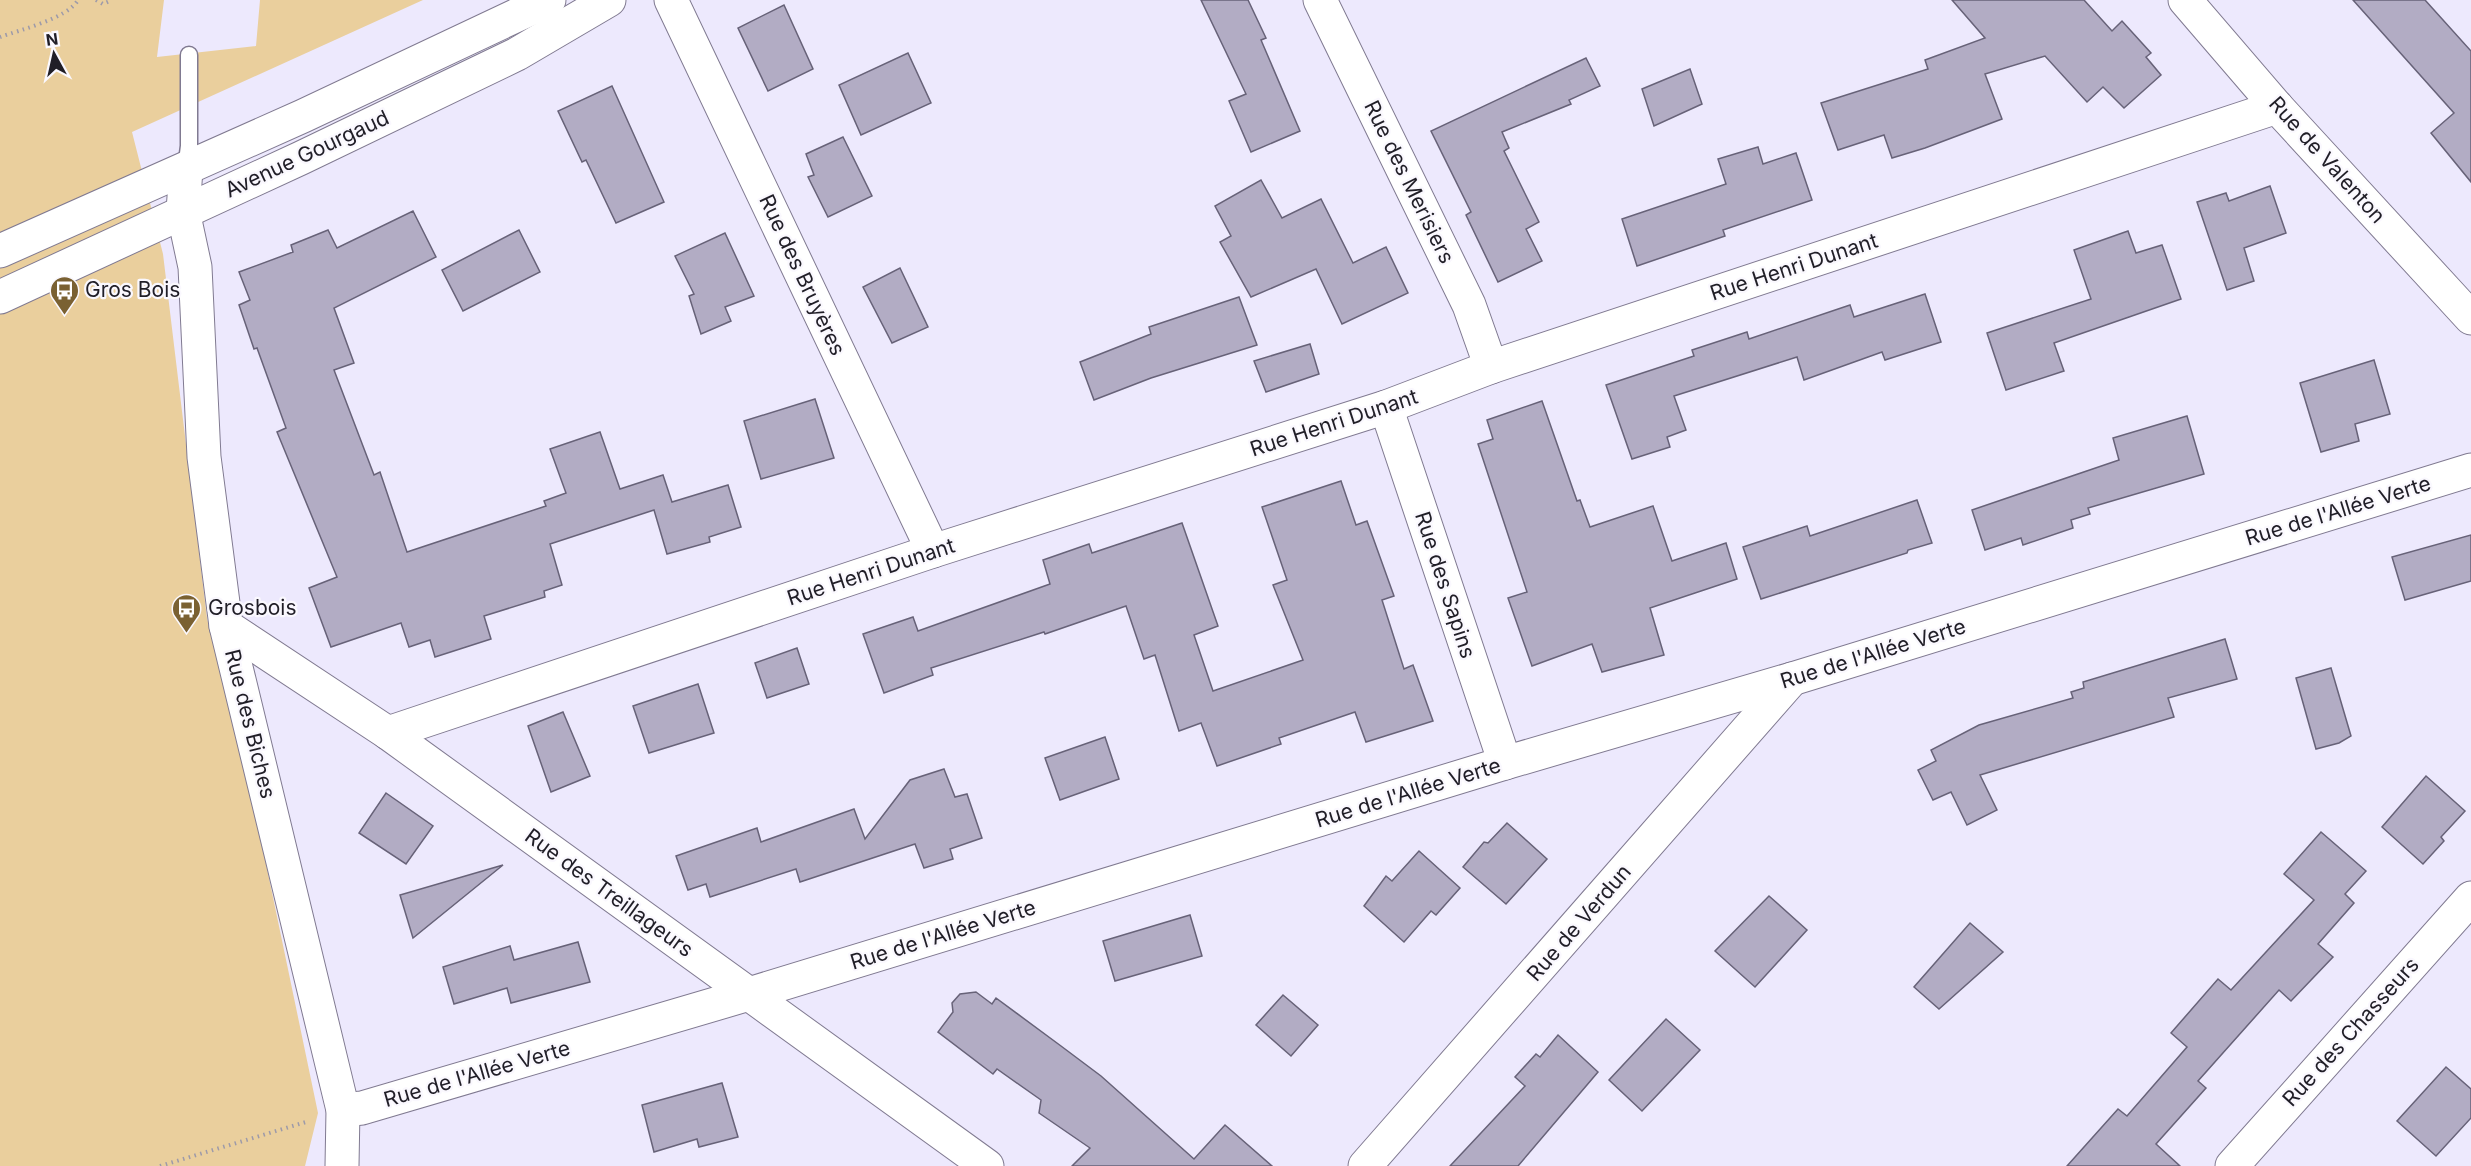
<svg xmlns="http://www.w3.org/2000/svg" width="2471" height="1166" viewBox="0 0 2471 1166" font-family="Inter,sans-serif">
<rect width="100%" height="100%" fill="#ede9fd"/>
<polygon fill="#eacf9d" points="0,0 164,0 157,57 256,46 260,0 423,0 132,132 163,254 207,618 265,859 318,1113 305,1166 0,1166"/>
<g fill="#b2acc4" stroke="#676278" stroke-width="1.5">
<polygon points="1201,0 1248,0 1266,38 1261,40 1300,131 1251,152 1229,101 1246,94"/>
<polygon points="1952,0 2084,0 2112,31 2122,21 2151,53 2146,57 2161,75 2124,108 2103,87 2087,102 2045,56 1985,74 2002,119 1925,148 1892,158 1884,135 1838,150 1821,103 1928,69 1925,60 1985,38"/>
<polygon points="2353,0 2425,0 2471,51 2471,182 2431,133 2454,113"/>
<polygon points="784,5 813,69 768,91 738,28"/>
<polygon points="908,53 931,103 861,135 839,85"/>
<polygon points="1586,58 1600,86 1569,100 1571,104 1502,132 1509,148 1504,151 1539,222 1526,229 1542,261 1498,282 1466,215 1471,212 1431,131"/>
<polygon points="1690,69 1702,104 1654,126 1642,89"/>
<polygon points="612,86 664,202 616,223 586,160 582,162 558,111"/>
<polygon points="843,137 872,196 828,217 808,177 814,175 806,154"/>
<polygon points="1758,147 1763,164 1796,153 1812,200 1723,230 1725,236 1637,266 1622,219 1726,184 1718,159"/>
<polygon points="1261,180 1282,218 1321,199 1353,263 1386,247 1408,293 1342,324 1316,269 1251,297 1220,242 1231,236 1215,206"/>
<polygon points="2270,186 2286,233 2244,248 2254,281 2227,290 2197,202 2226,193 2229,201"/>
<polygon points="413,211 436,257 334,308 354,363 334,370 374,475 380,472 407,552 546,506 544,501 566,493 550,449 600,432 620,489 663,475 672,502 728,485 741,527 709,537 710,542 667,554 654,510 550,544 562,585 544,591 545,597 484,616 491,639 435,657 430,640 409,647 401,623 331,647 309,588 337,577 277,432 286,428 257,348 254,349 239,305 250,300 239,272 293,252 291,245 328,230 337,248"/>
<polygon points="519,230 540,272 463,311 442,270"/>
<polygon points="2128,231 2136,253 2162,245 2181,299 2054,343 2064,371 2006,390 1987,333 2091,299 2074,250"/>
<polygon points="725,233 754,296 725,307 731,321 701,334 689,296 694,294 675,256"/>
<polygon points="900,268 928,327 892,343 863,287"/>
<polygon points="1925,294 1941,342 1885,360 1882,352 1804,380 1797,357 1674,396 1686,430 1667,437 1670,447 1632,459 1606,385 1694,356 1692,350 1747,332 1749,339 1850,305 1854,317"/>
<polygon points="1239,297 1257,345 1151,378 1094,400 1080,362 1151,334 1149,327"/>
<polygon points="1310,344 1319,374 1266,392 1254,361"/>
<polygon points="2374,360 2390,414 2355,424 2359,441 2321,452 2300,383"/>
<polygon points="815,399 834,458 761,479 744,421"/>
<polygon points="1542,401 1577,501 1580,500 1590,527 1653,506 1672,561 1726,543 1737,579 1650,608 1664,655 1602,672 1592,644 1532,666 1508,598 1527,592 1478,444 1493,439 1487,420"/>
<polygon points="2187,416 2204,474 2088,508 2090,514 2071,520 2073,528 2023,545 2021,538 1985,550 1972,510 2119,460 2113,438"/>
<polygon points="1341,481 1356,525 1367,521 1394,596 1382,600 1404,669 1413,665 1433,721 1366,742 1355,712 1279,738 1281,744 1217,766 1201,723 1179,731 1155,655 1144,659 1126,606 1045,634 1044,632 931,668 933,675 884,693 863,634 913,617 918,631 1050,584 1043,560 1089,544 1092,553 1182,523 1218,626 1194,635 1213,691 1303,660 1273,585 1287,580 1262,507"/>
<polygon points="1917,500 1932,543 1908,550 1907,553 1761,599 1743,547 1807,526 1810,536"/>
<polygon points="2471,535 2471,581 2405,600 2392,557"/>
<polygon points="2225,639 2237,679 2168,698 2174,717 1980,775 1997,810 1967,825 1951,792 1933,800 1918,770 1936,761 1931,750 1979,725 2073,698 2071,692 2084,688 2083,682"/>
<polygon points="797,648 809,684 767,698 755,663"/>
<polygon points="2331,668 2351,736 2339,743 2316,749 2296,678"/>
<polygon points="698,684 714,733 649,753 633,706"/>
<polygon points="563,712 590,776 551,792 528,726"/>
<polygon points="1105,737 1119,779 1060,800 1045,758"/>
<polygon points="944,769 955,797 967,794 982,838 950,849 953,859 924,868 915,844 800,882 796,869 710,897 706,884 688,890 676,856 757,828 761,842 854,809 865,839 910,780"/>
<polygon points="2426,776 2465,811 2441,837 2444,841 2423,864 2382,827"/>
<polygon points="386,793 433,826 406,864 359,833"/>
<polygon points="1507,823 1547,859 1506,904 1463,867 1484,842 1488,843"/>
<polygon points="2321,832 2366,871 2345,894 2354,903 2318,944 2333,957 2291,1001 2279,990 2198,1081 2206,1088 2156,1144 2180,1166 2067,1166 2118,1109 2127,1116 2187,1047 2171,1033 2218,979 2231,990 2314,900 2284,874"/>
<polygon points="1419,851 1460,888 1436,915 1431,911 1404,942 1364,906 1386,876 1392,881"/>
<polygon points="503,865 413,938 400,895"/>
<polygon points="1769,896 1807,930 1755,987 1715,951"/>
<polygon points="1190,915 1202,956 1115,981 1103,941"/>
<polygon points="1970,923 2003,952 1939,1009 1914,987"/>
<polygon points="578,942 590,982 511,1003 507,988 454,1004 443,967 510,946 514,960"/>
<polygon points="976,992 992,1004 996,998 1061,1046 1101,1076 1194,1159 1225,1125 1272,1166 1072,1166 1090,1148 1039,1113 1041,1100 997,1069 993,1074 938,1032 953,1012 952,1003 960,994"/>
<polygon points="1283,995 1318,1025 1291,1056 1256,1025"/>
<polygon points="1666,1019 1700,1050 1642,1111 1609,1080"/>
<polygon points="1558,1035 1598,1072 1518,1166 1450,1166 1525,1086 1515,1077 1536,1054 1540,1057"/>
<polygon points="2446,1067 2471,1089 2471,1118 2436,1156 2397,1121"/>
<polygon points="722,1083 738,1137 699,1147 697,1139 654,1152 642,1105"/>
</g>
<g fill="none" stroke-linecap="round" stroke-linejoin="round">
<defs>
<polyline id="lane" points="186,169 189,146 189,55"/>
<g id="street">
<polyline points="671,0 933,551"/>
<polyline points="1320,0 1469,305 1491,367"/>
<polyline points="2185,0 2277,107 2471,318"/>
<polyline points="186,169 183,211 195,267 204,457 226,626 343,1110 342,1166"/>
<polyline points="1386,407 1505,763"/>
<polyline points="226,626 388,733 987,1166"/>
<polyline points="388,733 933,551 1386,407 1491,367 2277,107"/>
<polyline points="343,1110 362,1108 749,994 1505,763 1792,679 2471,470"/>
<polyline points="1365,1166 1792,679"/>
<polyline points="2232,1166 2471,898"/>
</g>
<g id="secondary">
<polyline points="0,251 303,116 549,0"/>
<polyline points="0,297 301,158 517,54 609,0"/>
</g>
</defs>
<use href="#lane" stroke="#807a91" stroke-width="19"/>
<use href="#street" stroke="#807a91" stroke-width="35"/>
<use href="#secondary" stroke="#807a91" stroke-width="35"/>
<g stroke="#9d9aa9" stroke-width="4" stroke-dasharray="1.5 4.5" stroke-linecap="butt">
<polyline points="96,0 103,4 112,0"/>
<path d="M0,37C20,30 68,18 78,0"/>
<polyline points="160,1166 306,1122"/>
</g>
<use href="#lane" stroke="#fff" stroke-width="16"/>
<use href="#street" stroke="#fff" stroke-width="33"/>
<use href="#secondary" stroke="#fff" stroke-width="33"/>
</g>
<defs>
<symbol id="bus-pin" viewBox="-11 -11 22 30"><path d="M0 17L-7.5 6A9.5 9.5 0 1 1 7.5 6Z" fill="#7a6132" stroke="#faf8fe"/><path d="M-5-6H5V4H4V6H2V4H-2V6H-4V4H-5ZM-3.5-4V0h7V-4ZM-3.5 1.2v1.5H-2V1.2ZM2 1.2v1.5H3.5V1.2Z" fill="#fff"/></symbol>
</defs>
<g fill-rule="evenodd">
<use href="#bus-pin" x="48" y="274" width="33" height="45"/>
<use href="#bus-pin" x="170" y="592" width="33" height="45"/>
</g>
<g text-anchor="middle" stroke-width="4.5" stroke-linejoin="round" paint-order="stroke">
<g font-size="21" fill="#201e27" stroke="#faf8fe">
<text transform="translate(307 154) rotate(-25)" y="7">Avenue Gourgaud</text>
<text transform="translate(2327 160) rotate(48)" y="7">Rue de Valenton</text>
<text transform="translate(1409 182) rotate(64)" y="7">Rue des Merisiers</text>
<text transform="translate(1794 267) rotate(-18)" y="7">Rue Henri Dunant</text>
<text transform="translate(802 275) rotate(65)" y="7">Rue des Bruyères</text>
<text transform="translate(1334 423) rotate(-18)" y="7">Rue Henri Dunant</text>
<text transform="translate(2338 511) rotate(-17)" y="7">Rue de l'Allée Verte</text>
<text transform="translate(871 572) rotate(-18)" y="7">Rue Henri Dunant</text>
<text transform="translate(1445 585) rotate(72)" y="7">Rue des Sapins</text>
<text transform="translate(1873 654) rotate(-17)" y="7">Rue de l'Allée Verte</text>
<text transform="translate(250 724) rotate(76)" y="7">Rue des Biches</text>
<text transform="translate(1408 793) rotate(-17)" y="7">Rue de l'Allée Verte</text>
<text transform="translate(609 893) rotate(36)" y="7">Rue des Treillageurs</text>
<text transform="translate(1579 923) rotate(-49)" y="7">Rue de Verdun</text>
<text transform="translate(943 935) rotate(-17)" y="7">Rue de l'Allée Verte</text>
<text transform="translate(2351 1032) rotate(-48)" y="7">Rue des Chasseurs</text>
<text transform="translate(477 1074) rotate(-16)" y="7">Rue de l'Allée Verte</text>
</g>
<g font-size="21" fill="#201e27" stroke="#faf8fe" text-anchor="start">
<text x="85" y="297">Gros Bois</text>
<text x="208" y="615">Grosbois</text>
</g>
</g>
<g transform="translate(54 54) rotate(352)" stroke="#faf8fe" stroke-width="4.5" paint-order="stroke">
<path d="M0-4.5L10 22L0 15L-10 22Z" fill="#201e27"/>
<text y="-9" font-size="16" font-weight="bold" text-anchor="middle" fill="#201e27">N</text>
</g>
</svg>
